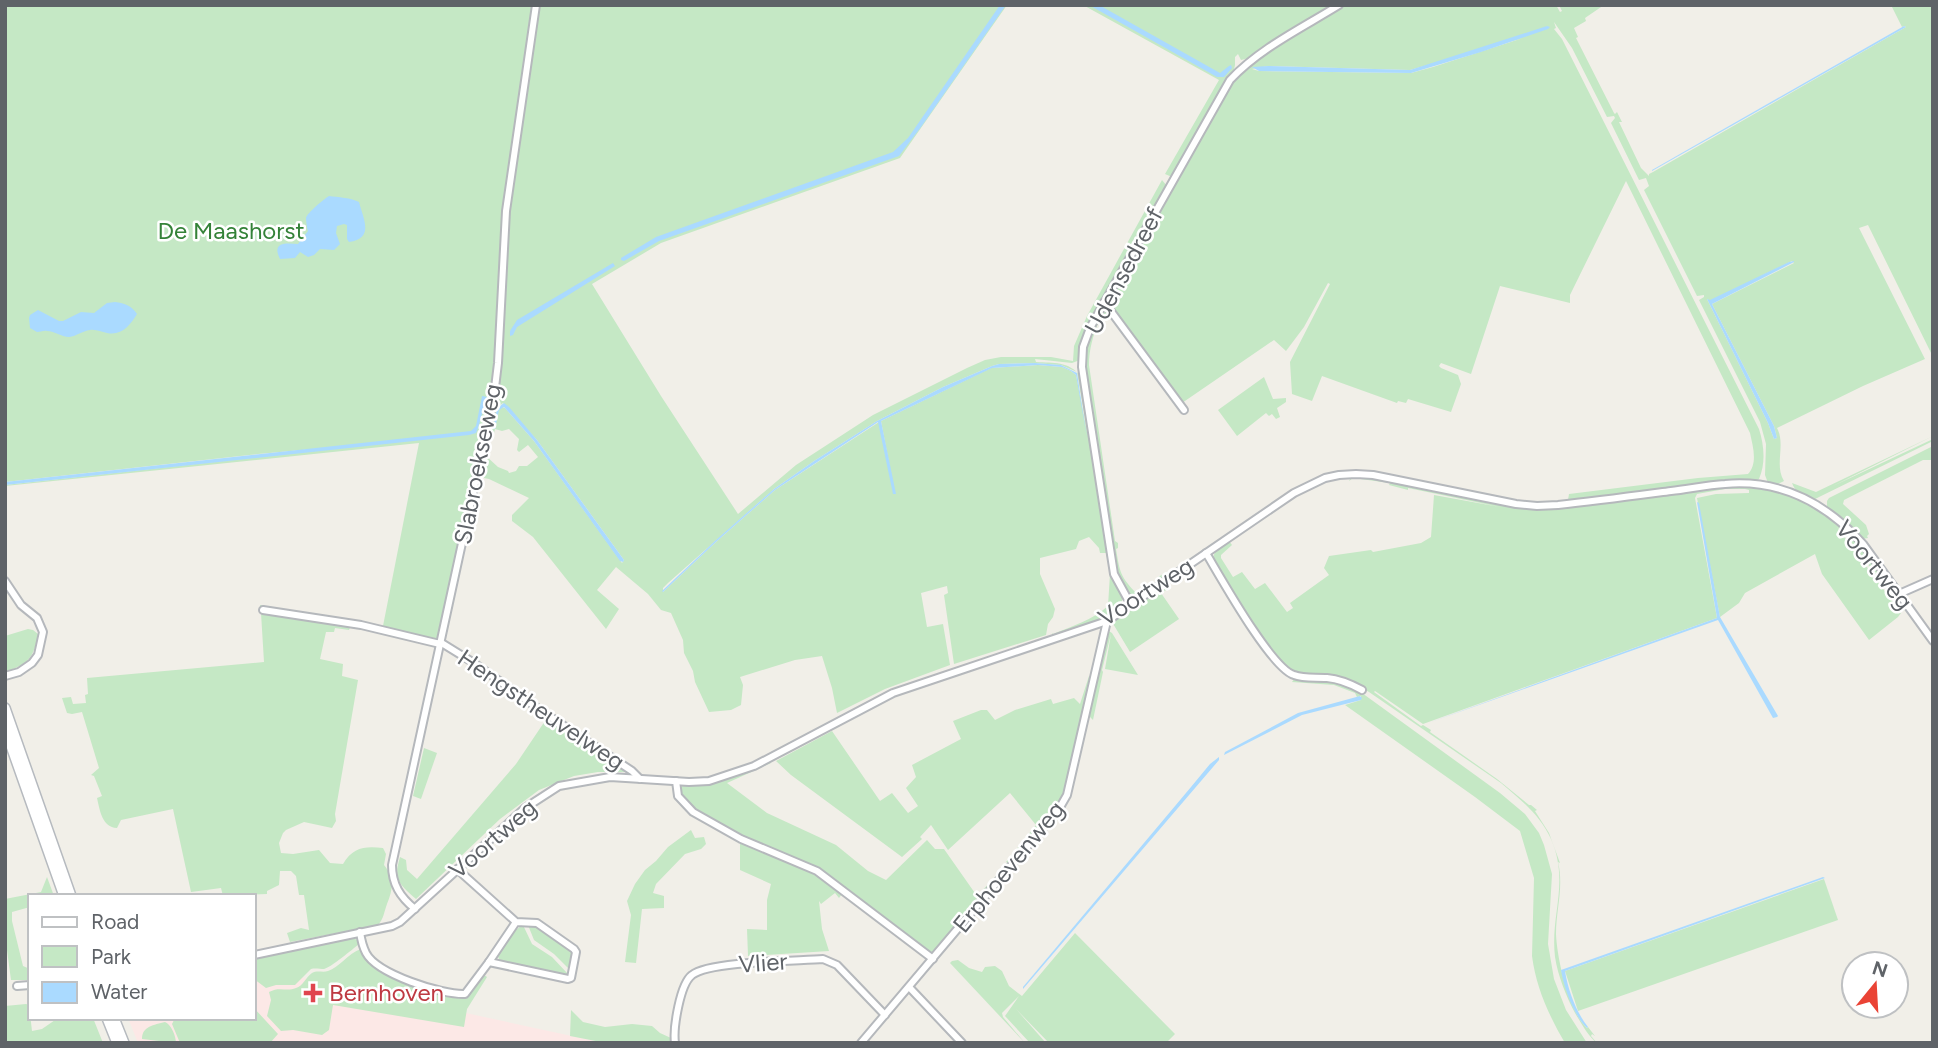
<svg xmlns="http://www.w3.org/2000/svg" width="1938" height="1048" viewBox="0 0 1938 1048" font-family="Figtree,sans-serif">
<rect width="100%" height="100%" fill="#f1efe8"/>
<polygon fill="#fce8e6" points="254,967 604,1043 138,1043 128,1018 254,1018"/>
<g fill="#c5e8c5" fill-rule="evenodd">
<path d="M5,5H1007L900,158L661,243L592,284L661,396L738,514L796,465L873,415L967,368L985,360L1001,357H1051L1073,361L1074,346L1087,316L1162,180L1167,186L1084,334L1080,360L1072,363L1035,359L1036,362C1054,363 1068,361 1081,376L1111,575L1122,597V606L1104,619L1052,636V633L1053,634C1073,626 1092,620 1108,606L1110,574L1106,553H1100L1099,548L1089,537L1079,541L1076,549L1040,558V574L1055,609L1053,617L1048,624L1046,635L954,664L944,595L948,593L947,586L921,593L927,627L943,624L950,665L885,689L837,713L832,688L822,656L795,660L740,677L743,685L741,705L731,710L709,712L695,682L693,671L684,653L683,640L671,613L661,610L648,594L616,567L597,590L619,609L606,629L533,537L512,521V515L529,498L489,479L484,478L487,461L486,456L498,467L508,471L509,473L516,471L519,466H527L538,457L528,445L519,452L517,450L519,439L509,429L502,431L495,429L494,433H483L438,639H431L364,624L260,607V605L383,626L419,443L5,486V485L422,439L258,454L5,482ZM1035,363L1061,365L1077,372L1088,437L1076,375L1071,371L1062,367L1038,365L991,368L881,421L895,494L879,422L775,490L717,541L663,592V588L668,583L774,489L814,461L877,421L943,387L992,366L999,364ZM503,403L537,440L624,560L622,563L534,441L505,408L502,407L499,410V406Z"/>
<path d="M1083,5H1556L1560,12L1562,11L1559,5H1604L1585,18L1586,21L1574,28L1578,37L1576,38L1614,113L1615,114L1617,112L1622,122H1619L1641,168L1649,176V174L1653,172L1906,27L1904,26L1902,27L1891,5H1933V357L1868,225L1859,228L1925,359L1863,386L1777,428C1786,445 1774,465 1784,481L1776,485L1768,483L1765,475L1766,444L1760,422L1699,300L1704,297V295L1697,296L1644,190L1649,186L1646,178L1639,180L1611,123L1615,118L1614,116L1607,117L1572,48L1554,22L1556,28L1554,29L1562,39L1759,429C1764,445 1766,463 1759,479L1753,482L1570,501L1568,500L1569,494L1698,478L1748,474C1758,463 1753,447 1750,433L1626,181L1570,295V303L1500,286L1471,374L1441,363L1439,366L1441,368L1458,375L1461,384L1451,412L1408,399L1406,403L1398,401L1397,403L1322,376L1312,401L1292,394L1290,362L1330,284L1328,283L1304,327L1286,351L1274,340L1182,403L1107,300L1228,88L1238,75L1254,60L1249,58L1241,60L1238,54L1235,57V65L1233,74L1172,177L1165,174L1219,80ZM1523,38L1433,67L1411,73L1259,71L1252,69L1268,66L1410,70ZM1792,261L1794,263L1712,304L1774,426L1777,438L1774,439L1768,423L1707,299L1710,301Z"/>
<path d="M1101,310H1106L1110,314L1099,328L1101,322L1099,321C1093,336 1089,349 1089,365L1115,541L1118,543V548L1116,549C1120,573 1120,576 1137,594L1159,580L1158,577L1165,573V578L1135,598L1130,596L1115,569L1085,374C1084,349 1090,332 1101,310Z"/>
<polygon points="1264,377 1273,399 1286,398 1286,402 1277,408 1280,417 1276,419 1272,414 1269,416 1266,413 1237,436 1218,410"/>
<path d="M1933,436L1833,486L1933,439V441L1815,499C1805,498 1795,492 1792,483L1816,492Z"/>
<polygon points="1933,446 1933,460 1923,460 1844,500 1843,504 1866,525 1869,534 1867,536 1868,538 1862,539 1843,520 1827,508 1827,501 1829,498"/>
<path d="M1351,477L1370,478L1513,506L1542,509L1726,486H1744L1773,489L1812,504L1853,535L1907,608L1903,611L1849,539L1837,527L1901,613L1898,617L1869,640L1822,574L1815,554L1745,593L1739,603L1720,617L1697,498L1716,494L1749,493V490L1745,489H1725L1697,494L1695,498L1717,618L1423,724L1375,691L1374,692L1421,726L1423,725L1431,730L1430,732L1497,779L1529,805H1531L1537,810L1535,811L1549,833L1560,863L1558,862C1564,887 1556,909 1556,934C1557,958 1568,1010 1587,1028L1588,1027L1595,1036L1592,1034L1591,1036L1597,1043C1588,1036 1581,1023 1575,1013C1566,996 1558,976 1555,957C1550,914 1570,883 1551,839C1540,815 1521,800 1501,783L1369,692L1350,681L1298,674L1283,667L1259,633L1214,564C1211,551 1219,548 1229,541L1232,545L1221,555V558L1233,577L1242,572L1255,589L1265,583L1287,612L1293,608L1290,603L1329,575L1324,568L1329,556L1371,550L1373,552L1421,543L1431,537L1434,495L1500,507L1408,488V490L1389,485L1390,483L1353,478L1349,481Z"/>
<polygon points="1166,584 1169,585 1166,588 1166,590 1155,597 1161,593 1179,619 1130,652 1112,622"/>
<path d="M261,613L351,625L349,630L335,628L334,632H326L320,659L343,664L342,676L358,680L335,814L336,821L332,828L304,822L286,830L283,833L279,843L281,853L293,854L319,850L330,863L343,864C353,847 365,846 383,848L386,854L384,865C395,878 393,889 387,904C384,912 384,918 378,925L290,942L287,933L301,928L309,930L304,895H299L296,876L291,871H280L279,885L267,891V894L223,896L221,888L191,892L173,809L121,820L117,828C102,827 100,811 97,798L102,796L94,776L91,775L99,768L82,712L72,714L67,713L62,698L71,697L73,704L86,703L85,695L88,694L87,678L264,662Z"/>
<path d="M28,629L33,630L38,634C34,658 28,664 5,672V636Z"/>
<polygon points="1107,630 1112,633 1138,675 1105,669 1111,634 1102,670 1103,672 1093,720 1089,716"/>
<polygon points="1089,676 1091,677 1065,793 1061,803 1010,864 1006,862 1036,825 1010,793 948,850 931,825 920,837 922,839 902,857 791,775 776,761 832,731 880,801 892,793 908,813 918,806 906,788 916,777 912,765 961,739 953,721 981,710 987,710 995,720 1015,710 1051,699 1053,704 1074,698 1080,704"/>
<path d="M1295,678L1338,681L1362,693L1500,793L1525,814L1539,833L1544,845L1552,874L1548,944L1554,979L1566,1010L1587,1043H1565C1549,1016 1536,987 1532,956L1534,878L1520,831L1475,797L1345,705L1361,700V696L1357,697L1355,693L1334,685L1292,682Z"/>
<path d="M547,718L626,772H598L574,776L539,790L500,819L416,899C399,884 393,880 400,857L406,860L407,870L417,879L516,764Z"/>
<polygon points="424,748 437,753 421,799 413,796"/>
<path d="M766,762L771,763L727,783L767,813L836,845L868,871L886,880L927,840L935,849H944L977,896L999,873L1000,875L935,952H928L818,869L797,859L742,837L693,809L683,799L680,793L681,787L685,784C715,783 740,776 766,762Z"/>
<polygon points="691,830 695,838 704,837 706,844 701,849 685,854 656,884 653,893 664,896 664,908 642,909 636,963 625,962 631,915 627,901 635,884 645,870 656,861 668,847"/>
<polygon points="740,842 806,869 842,894 839,898 835,893 821,904 819,901 822,929 829,951 748,956 747,929 767,930 767,900 771,884 740,870"/>
<polygon points="47,877 54,896 30,896 30,907 12,912 12,921 23,966 30,969 30,980 11,980 5,935 5,899 41,892"/>
<polygon points="1824,879 1838,920 1578,1011 1565,971"/>
<path d="M523,925L532,944L552,957L568,974L564,976L501,962C500,960 499,959 498,957C497,948 516,928 523,925Z"/>
<polygon points="528,925 535,925 569,948 573,957 571,971 554,954 534,940"/>
<polygon points="1075,933 1175,1034 1166,1043 1049,1043 1016,1009 1046,1043 1030,1043 1005,1016 1019,996 1002,1013 1003,1017 1025,1043 950,963 952,961 958,960 969,968 982,972 985,967 995,966 1002,971 1009,986 1022,996"/>
<path d="M353,937L359,942V944C353,949 330,968 324,969C320,969 315,968 311,969L295,985H276L266,988L254,979V957Z"/>
<path d="M361,949C372,975 414,987 440,993C447,995 455,999 462,998C471,997 479,982 484,975L487,977L467,1009L464,1027L333,1005L329,1030L322,1035L293,1030L281,1031L267,1016L271,1000L269,992C280,986 286,992 296,988C303,986 306,977 312,973C317,970 323,973 328,971C339,968 348,953 361,949Z"/>
<polygon points="26,1004 29,1005 32,1031 42,1029 58,1018 93,1018 103,1043 5,1043 5,1006"/>
<polygon points="254,1008 278,1034 270,1043 180,1043 172,1024 175,1018 254,1018"/>
<polygon points="571,1010 583,1022 605,1027 632,1024 652,1026 660,1033 671,1038 672,1043 606,1043 570,1036"/>
<path d="M165,1022C171,1024 176,1036 176,1043L142,1039C142,1026 154,1025 165,1022Z"/>
</g>
<g fill="#aadaff">
<polygon points="1000,5 1006,5 921,127 899,156 659,241 624,261 621,260 621,258 656,237 893,152 908,138"/>
<polygon points="1089,5 1099,5 1220,73 1229,66 1231,65 1232,68 1224,77 1217,77"/>
<polygon points="1547,26 1550,27 1548,29 1481,52 1411,73 1259,71 1252,67 1268,66 1410,70"/>
<polygon points="1904,26 1906,27 1652,171 1652,170"/>
<path d="M329,196C337,197 352,198 359,202C363,218 375,239 349,242L347,239V225L344,224L337,226L336,233L340,244L334,250L320,249L314,255L308,257L300,252L295,258L280,259C271,241 287,243 298,244L308,231C307,229 306,220 306,218C307,213 324,199 329,196Z"/>
<polygon points="1794,261 1794,262 1712,304 1774,426 1777,438 1774,439 1768,423 1707,299 1710,300 1789,262"/>
<polygon points="613,263 615,266 517,327 513,335 510,336 510,331 517,320"/>
<path d="M115,302C125,303 132,306 137,314C130,325 122,336 107,333C101,332 96,329 90,330C82,331 77,336 69,337C61,337 55,331 47,331C44,330 40,332 37,332L30,328L29,318L30,315L38,310L59,321H63L81,312L94,313L107,303Z"/>
<polygon points="1035,363 1061,365 1077,373 1087,438 1076,375 1071,371 1062,367 1038,365 992,368 881,421 896,494 893,494 878,422 775,490 717,541 663,592 662,591 716,540 774,489 814,461 877,421 943,387 992,366 999,364"/>
<polygon points="482,396 487,397 478,428 476,433 469,435 5,485 5,482 471,431 476,426"/>
<polygon points="504,403 509,407 537,440 624,560 623,562 620,561 534,441 504,407 499,410 495,429 493,429 497,408"/>
<polygon points="1697,502 1699,503 1720,617 1778,716 1777,717 1773,718 1718,620 1428,723 1717,618"/>
<polygon points="1360,696 1362,698 1361,700 1302,715 1224,755 1225,752 1298,713"/>
<polygon points="1219,757 1219,760 1023,989 1023,987 1191,787 1210,764"/>
<path d="M1823,877L1825,878L1565,971C1568,990 1576,1012 1588,1027L1587,1028C1574,1016 1564,988 1561,970Z"/>
</g>
<g fill="none" stroke-linecap="round" stroke-linejoin="round">
<defs>
<g id="street">
<polyline points="1104,302 1184,410"/>
<path d="M1206,553C1221,578 1271,668 1294,675C1304,679 1316,677 1327,678C1340,679 1351,684 1362,690"/>
<polyline points="5,581 21,605 37,618 43,632 38,655 32,663 19,672 5,676"/>
<polyline points="1899,594 1933,579"/>
<path d="M1131,605L1114,574L1087,400L1082,367L1083,347L1090,328L1230,80C1260,48 1302,28 1339,5"/>
<polyline points="263,610 361,625 440,644"/>
<polyline points="440,642 474,663 543,712 632,771 640,779"/>
<polyline points="676,781 678,796 693,812 741,839 817,871 933,959"/>
<polyline points="457,869 516,922 537,923 574,949 576,952 571,978 568,979 489,962 516,922"/>
<path d="M415,909C400,897 392,884 392,865L494,396L498,363L506,211L536,5"/>
<path d="M360,932C361,939 363,947 366,953C377,974 442,995 465,994L489,962"/>
<path d="M254,955L392,926L400,922L525,808L559,786L610,777L689,782L709,781L754,766L893,693L1107,621L1294,493L1325,478L1339,475L1356,474L1373,475L1516,504L1537,506L1558,505C1596,501 1633,496 1671,491C1689,489 1707,485 1725,484C1781,479 1826,503 1863,544L1933,641"/>
<polyline points="17,986 30,985"/>
<polyline points="909,987 962,1043"/>
<path d="M675,1043C673,1028 680,984 692,975C709,961 797,961 823,959L837,965L885,1015"/>
<polyline points="861,1043 1059,809 1067,795 1107,621"/>
</g>
<g id="secondary">
<polyline points="5,708 71,896"/>
<polyline points="5,729 64,896"/>
<polyline points="107,1018 117,1043"/>
<polyline points="114,1018 124,1043"/>
</g>
</defs>
<use href="#street" stroke="#b5b8bc" stroke-width="10"/>
<use href="#secondary" stroke="#b6babf" stroke-width="12"/>
<use href="#street" stroke="#fff" stroke-width="6"/>
<use href="#secondary" stroke="#fff" stroke-width="9"/>
</g>
<path fill="#e0444e" stroke="#fff" stroke-width="2.5" d="M309.5 982.5h7v7h7v7h-7v7h-7v-7h-7v-7h7z"/>
<g text-anchor="middle" stroke-width="5" stroke-linejoin="round" paint-order="stroke">
<g font-size="24" fill="#348238" stroke="#fff">
<text x="231" y="239">De Maashorst</text>
</g>
<g font-size="24" fill="#5f6368" stroke="#fff">
<text transform="translate(1124 271) rotate(-62)" y="8">Udensedreef</text>
<text transform="translate(478 464) rotate(-79)" y="8">Slabroekseweg</text>
<text transform="translate(1874 565) rotate(51)" y="8">Voortweg</text>
<text transform="translate(1146 592) rotate(-32)" y="8">Voortweg</text>
<text transform="translate(541 710) rotate(34)" y="8">Hengstheuvelweg</text>
<text transform="translate(493 839) rotate(-41)" y="8">Voortweg</text>
<text transform="translate(1009 867) rotate(-51)" y="8">Erphoevenweg</text>
<text transform="translate(763 963) rotate(-4)" y="8">Vlier</text>
</g>
<g font-size="24" fill="#be3a42" stroke="#fff" text-anchor="start">
<text x="329" y="1001">Bernhoven</text>
</g>
</g>
<rect width="1938" height="1048" fill="none" stroke="#5f6368" stroke-width="14"/>
<rect x="28" y="894" width="228" height="126" fill="#ffffff" stroke="#bfc1c3" stroke-width="2"/>
<rect x="42" y="917" width="35" height="10" fill="#ffffff" stroke="#bfc1c3" stroke-width="2"/>
<text x="91" y="929" font-size="21" fill="#5f6368">Road</text>
<rect x="42" y="946" width="35" height="21" fill="#c5e8c5" stroke="#bfc1c3" stroke-width="2"/>
<text x="91" y="964" font-size="21" fill="#5f6368">Park</text>
<rect x="42" y="982" width="35" height="21" fill="#aadaff" stroke="#bfc1c3" stroke-width="2"/>
<text x="91" y="999" font-size="21" fill="#5f6368">Water</text>
<g transform="translate(1875 985) rotate(18)"><circle r="33" fill="#ffffff" stroke="#bfc1c3" stroke-width="2"/>
<path d="M0-5L12 26L0 18L-12 26Z" fill="#ea4335"/>
<text y="-10" font-size="19" font-weight="bold" text-anchor="middle" fill="#5f6368">N</text>
</g>
</svg>
